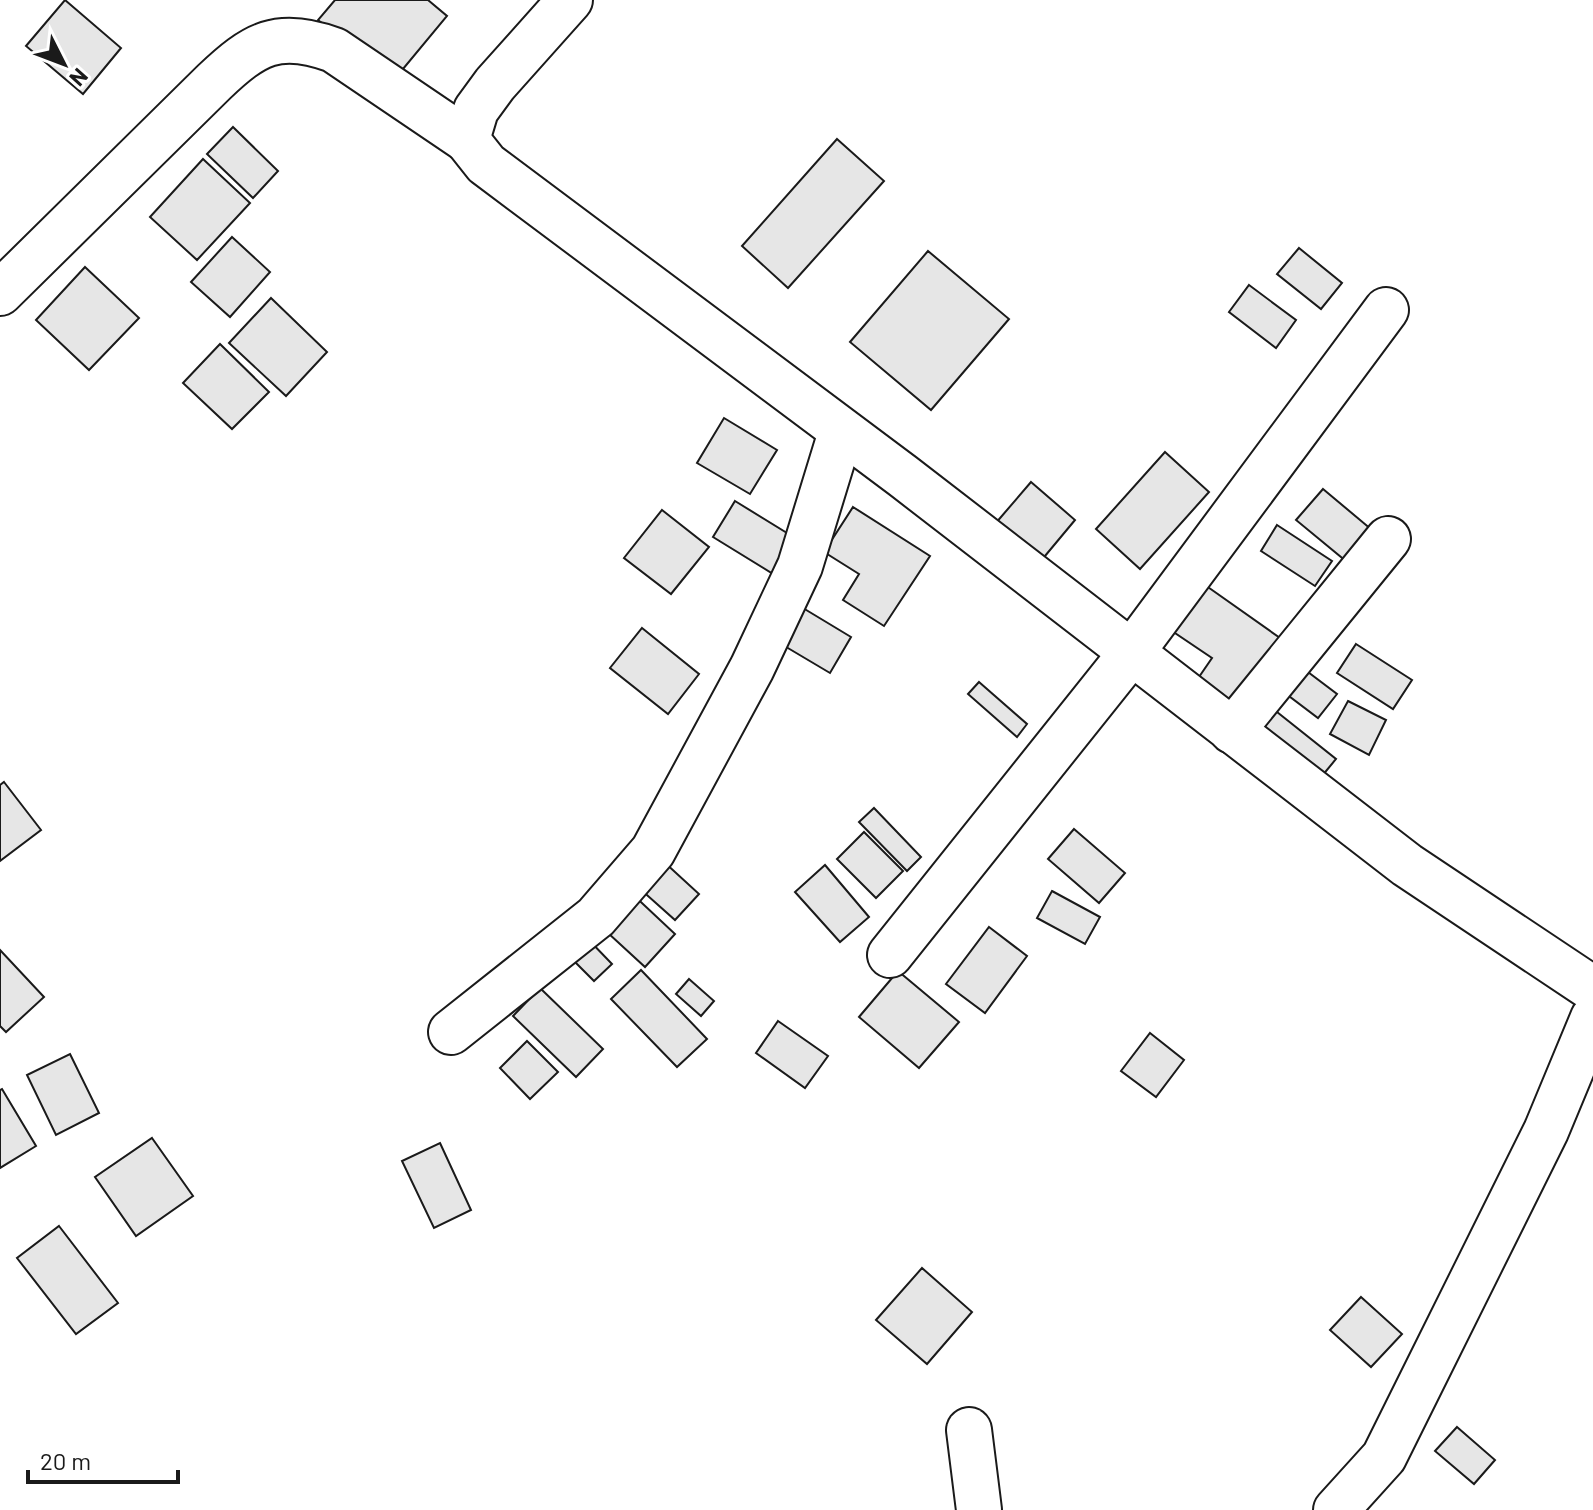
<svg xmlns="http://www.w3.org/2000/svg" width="1593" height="1510" viewBox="0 0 1593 1510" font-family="Barlow,sans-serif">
<rect width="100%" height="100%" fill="#fff"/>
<g fill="#e6e6e6" stroke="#1a1a1a" stroke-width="2">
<polygon points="65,0 121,48 83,94 26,46"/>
<polygon points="335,0 428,0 447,16 393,81 318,20"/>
<polygon points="233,127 278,171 253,198 207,154"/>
<polygon points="837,139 884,181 788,288 742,246"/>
<polygon points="203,159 250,203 197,260 150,217"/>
<polygon points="232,237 270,272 230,317 191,282"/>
<polygon points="1299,248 1342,283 1321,309 1277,274"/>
<polygon points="928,251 1009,319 931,410 850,342"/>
<polygon points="85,267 139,318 89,370 36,320"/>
<polygon points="1249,285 1296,320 1276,348 1229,312"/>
<polygon points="271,298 327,352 286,396 229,343"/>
<polygon points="220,344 269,392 232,429 183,383"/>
<polygon points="724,418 777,450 750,494 697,463"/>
<polygon points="1165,452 1209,492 1140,569 1096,529"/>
<polygon points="1031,482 1075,520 1040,562 995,524"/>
<polygon points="1323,489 1384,540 1358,571 1296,520"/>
<polygon points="735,501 800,541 778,577 713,537"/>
<polygon points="853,507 930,556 884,626 843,600 859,574 824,552"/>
<polygon points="662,510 709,547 671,594 624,558"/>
<polygon points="1277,525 1332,561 1315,586 1261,551"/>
<polygon points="1205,585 1280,638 1234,703 1199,677 1212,658 1172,631"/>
<polygon points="793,602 851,637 830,673 771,638"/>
<polygon points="642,628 699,674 668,714 610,668"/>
<polygon points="1356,644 1412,680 1393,709 1337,673"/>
<polygon points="1300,666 1337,694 1318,718 1281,690"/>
<polygon points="979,682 1027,724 1017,737 968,694"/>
<polygon points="1348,701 1386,720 1369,755 1330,734"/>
<polygon points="1272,708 1336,759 1317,782 1253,731"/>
<polygon points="4,782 41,830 0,861 0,785"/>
<polygon points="874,808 921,857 907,871 859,822"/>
<polygon points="1074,829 1125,873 1099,903 1048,859"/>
<polygon points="864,832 903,871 876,898 837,859"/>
<polygon points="663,861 699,894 675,920 639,888"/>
<polygon points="825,865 869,917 840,942 795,892"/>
<polygon points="627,889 675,934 645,967 596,922"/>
<polygon points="1052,891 1100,917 1085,944 1037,918"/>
<polygon points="989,927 1027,956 985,1013 946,984"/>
<polygon points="585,936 612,964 594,981 567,954"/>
<polygon points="0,950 44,997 6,1032 0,1026"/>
<polygon points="641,970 707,1039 677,1067 611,999"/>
<polygon points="898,971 959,1022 919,1068 859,1017"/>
<polygon points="689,979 714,1001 701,1016 676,994"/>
<polygon points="540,988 603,1049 576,1077 513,1016"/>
<polygon points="778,1021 828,1056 805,1088 756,1053"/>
<polygon points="1150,1033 1184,1060 1156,1097 1121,1071"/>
<polygon points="527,1041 558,1072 530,1099 500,1068"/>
<polygon points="70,1054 99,1113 56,1135 27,1075"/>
<polygon points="2,1089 36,1146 0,1168 0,1090"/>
<polygon points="152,1138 193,1196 136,1236 95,1177"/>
<polygon points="440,1143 471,1210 434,1228 402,1161"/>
<polygon points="59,1226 118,1303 76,1334 17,1258"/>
<polygon points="922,1268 972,1312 927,1364 876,1320"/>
<polygon points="1361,1297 1402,1334 1371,1367 1330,1330"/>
<polygon points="1457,1427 1495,1460 1474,1484 1435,1451"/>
</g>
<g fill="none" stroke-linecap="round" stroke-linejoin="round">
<defs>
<g id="minor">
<polyline points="570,0 495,84 476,110 467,140 486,164 903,476 1407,865 1593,989"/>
<path d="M0,293L214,82C254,44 278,29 334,50L467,140"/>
<polyline points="1232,731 1388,539"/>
<polyline points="890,955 1132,652 1386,310"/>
<polyline points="451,1032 596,917 653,851 752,668 800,566 841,432"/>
<polyline points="969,1430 979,1510"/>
<polyline points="1336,1510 1384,1457 1546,1131 1593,1018"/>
</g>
</defs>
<use href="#minor" stroke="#1a1a1a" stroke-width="48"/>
<use href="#minor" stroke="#fff" stroke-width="44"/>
</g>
<g transform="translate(64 64) rotate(132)" stroke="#ffffff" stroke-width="6" paint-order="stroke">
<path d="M0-6L14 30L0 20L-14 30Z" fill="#1a1a1a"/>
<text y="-12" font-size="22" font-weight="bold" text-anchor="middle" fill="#1a1a1a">N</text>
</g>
<path d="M28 1470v12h150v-12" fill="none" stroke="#1a1a1a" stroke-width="4"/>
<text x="40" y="1470" font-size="24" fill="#1a1a1a" stroke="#ffffff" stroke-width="6" paint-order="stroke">20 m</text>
</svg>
